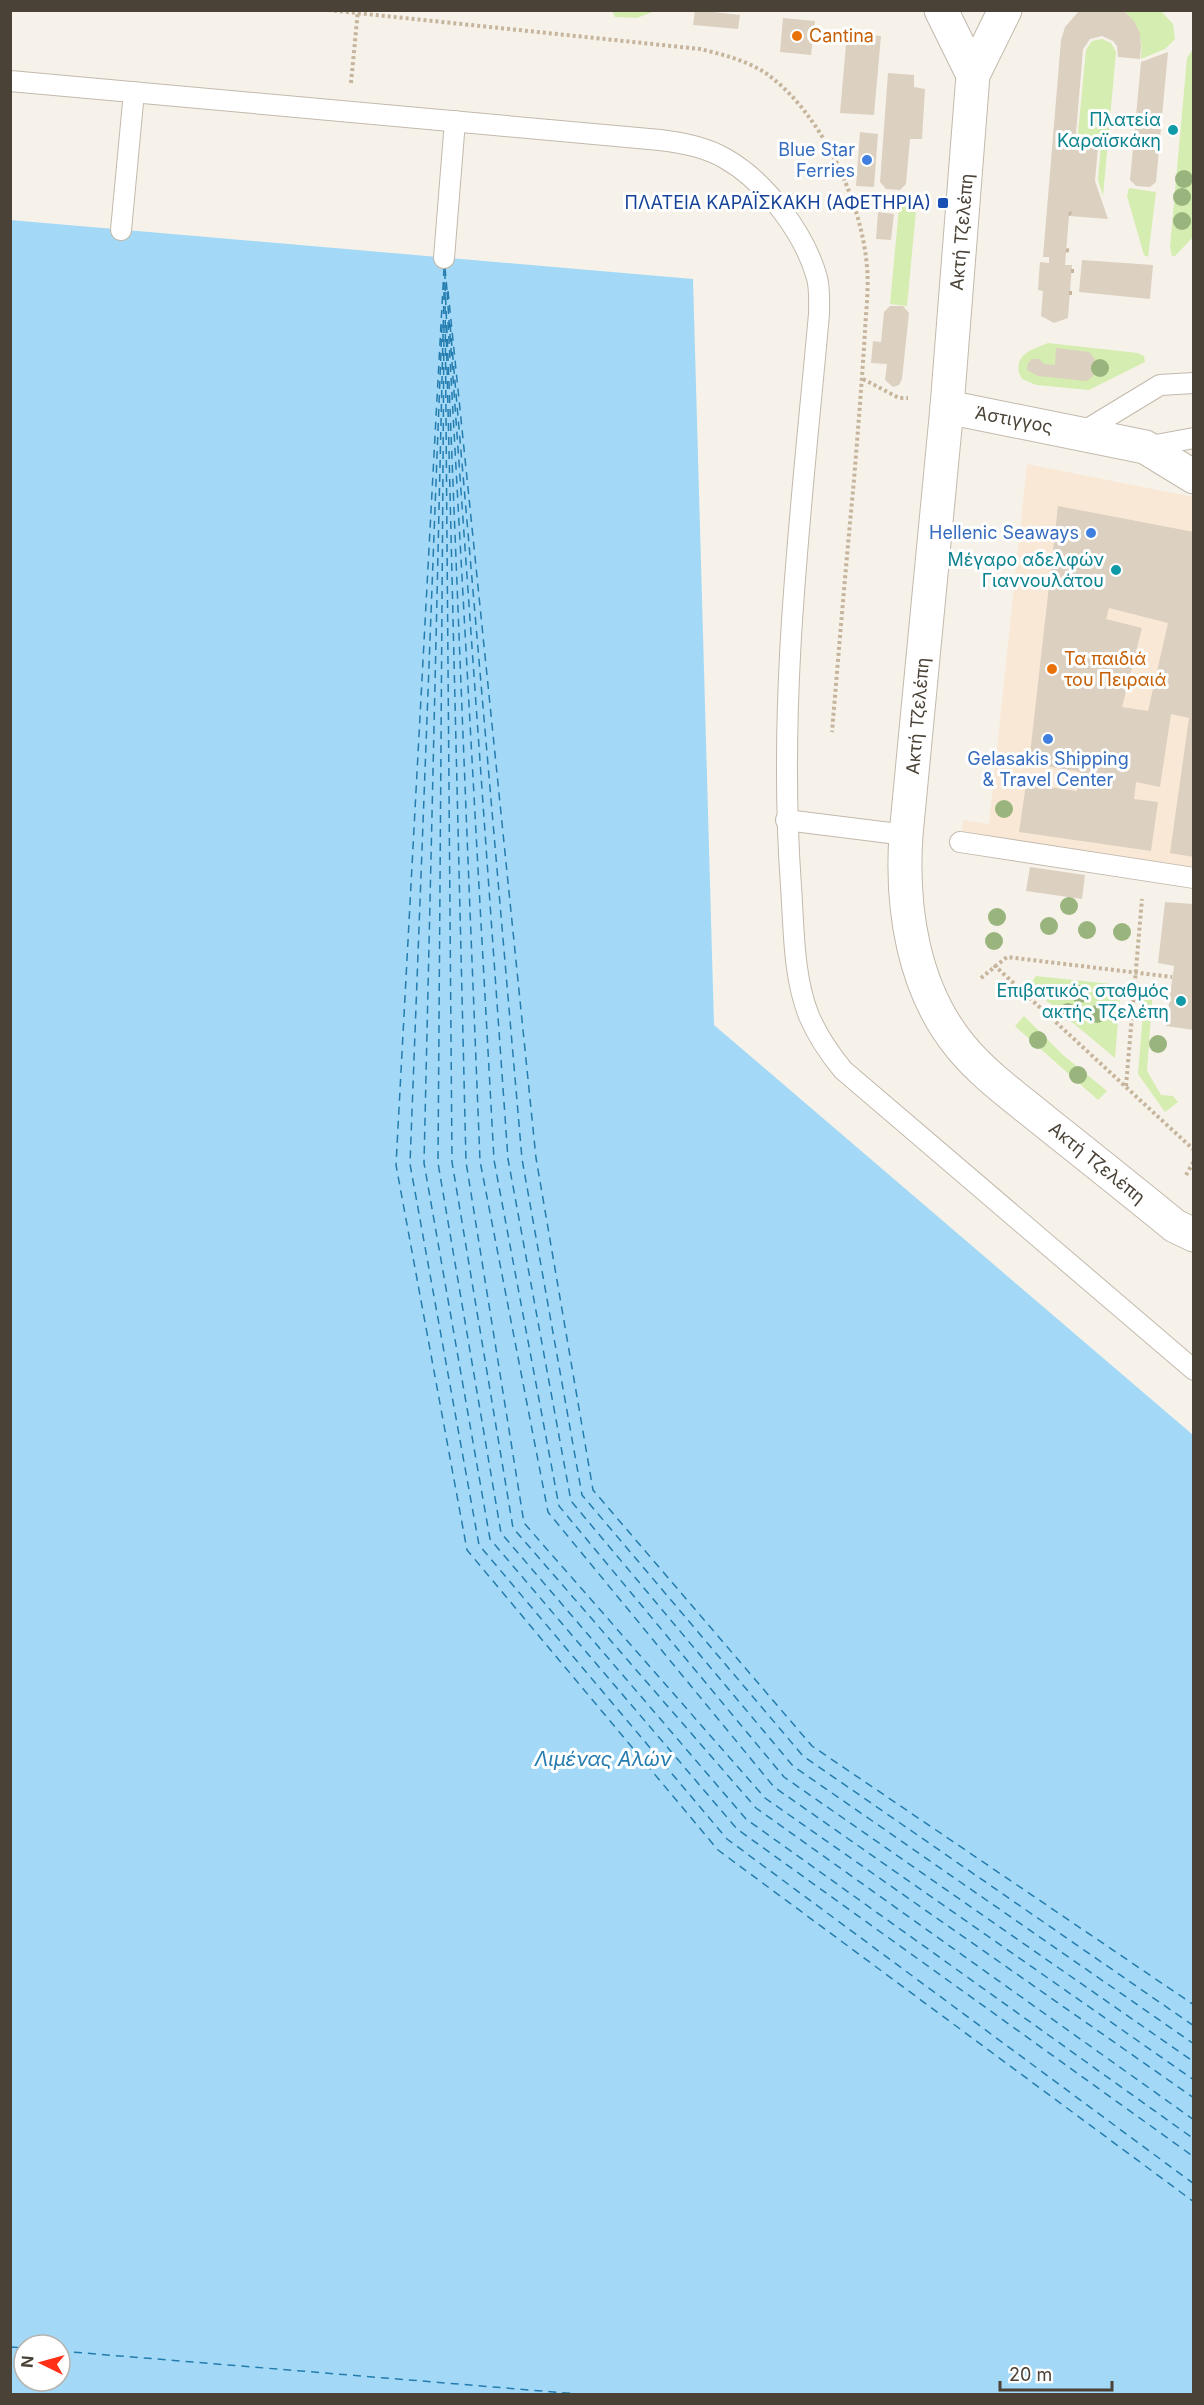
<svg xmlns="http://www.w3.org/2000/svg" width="1204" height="2405" viewBox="0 0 1204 2405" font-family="Inter,sans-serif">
<rect width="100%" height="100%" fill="#f6f2ea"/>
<polygon fill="#f9e8d5" points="1027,464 1193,497 1193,876 961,841 963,820 989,824"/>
<g fill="#d5edb0">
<polygon points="612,11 655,11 637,18 615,17"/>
<path d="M1124,11H1161L1173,24L1175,39L1165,49L1141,59C1143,38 1139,26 1124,11Z"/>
<polygon points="1102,39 1111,43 1116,52 1103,196 1098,180 1101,145 1077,143 1086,50 1092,41"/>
<polygon points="1193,49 1193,237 1175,256 1172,256 1170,247 1187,58"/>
<polygon points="1129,188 1156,192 1148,257 1144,255 1127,196"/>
<polygon points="900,197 907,198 916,210 907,306 890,304"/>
<path d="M1048,343L1138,353L1144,356L1145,362L1089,390L1036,385L1022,379L1019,373C1015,353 1034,349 1048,343Z"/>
<polygon points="1036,976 1121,985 1115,1058 1029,986"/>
<polygon points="1145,988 1153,988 1147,1071 1161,1095 1173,1096 1178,1102 1165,1112 1138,1074"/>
<polygon points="1024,1016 1063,1055 1107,1091 1098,1100 1015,1026"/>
</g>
<path fill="#a3d9f6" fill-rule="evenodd" d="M10,220L693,279L714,1025L1193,1435V2394H11ZM24,2345H60V2381H24Z"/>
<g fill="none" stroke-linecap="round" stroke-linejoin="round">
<g stroke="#247caf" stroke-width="1.5" stroke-dasharray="8 6" stroke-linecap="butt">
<polyline points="444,268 396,1165 467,1550 718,1850 1194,2202"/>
<polyline points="445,268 447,290"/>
<polyline points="445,271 445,281"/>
<polyline points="445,283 480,1161 548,1512 774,1787 1194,2080"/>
<polyline points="444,290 444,280"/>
<polyline points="448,291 536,1158 593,1490 812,1746 1194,2005"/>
<polyline points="444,292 424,1163 490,1539 737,1829 1194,2157"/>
<polyline points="445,292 452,1162 513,1528 756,1808 1194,2120"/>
<polyline points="447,292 508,1159 571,1501 793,1766 1194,2044"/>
<polyline points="448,322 494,1160 559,1506 784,1777 1194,2062"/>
<polyline points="450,324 522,1159 582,1495 803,1756 1194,2026"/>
<polyline points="442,325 410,1164 479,1545 727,1839 1194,2184"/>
<polyline points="444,325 438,1163 501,1533 746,1819 1194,2139"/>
<polyline points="446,325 466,1162 524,1523 765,1798 1194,2098"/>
<polyline points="10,2347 24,2348"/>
<polyline points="60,2351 578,2394"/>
</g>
</g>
<g fill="#dcd0c1" fill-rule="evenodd">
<polygon points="695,10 740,15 738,29 693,25"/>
<polygon points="1080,10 1124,11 1134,21 1140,33 1141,47 1140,59 1118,57 1117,46 1113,41 1102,36 1090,39 1083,49 1075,145 1098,147 1095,181 1108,219 1069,216 1065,265 1072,265 1068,318 1054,323 1041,316 1043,291 1038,290 1039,274 1040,262 1049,263 1049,257 1043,257 1061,40 1065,27"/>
<polygon points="783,18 815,21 811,55 780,52"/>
<polygon points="847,33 881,36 874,115 840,113"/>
<polygon points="1168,52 1156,182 1150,187 1136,186 1130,180 1141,62"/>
<polygon points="888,73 914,75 914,87 925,89 922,139 910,139 906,184 900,190 886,189 880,182"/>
<polygon points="860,132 878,134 874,187 856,186"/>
<polygon points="878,212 894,214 891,240 876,239"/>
<polygon points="1082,260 1153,265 1150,299 1079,292"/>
<polygon points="890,306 903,306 909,313 902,379 899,385 893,387 885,380 887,364 871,363 873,341 881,342 884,312"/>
<polygon points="1056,348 1089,352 1095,359 1093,376 1087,381 1038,376 1027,370 1028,363 1032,359 1039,359 1044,364 1055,365"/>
<path d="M1058,506L1194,532V857L1170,853L1189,718L1171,714L1160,787L1136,782L1134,799L1158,802L1151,851L1019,832L1026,784L1077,791L1080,772L1029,763ZM1109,608L1168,623L1148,711L1122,707L1142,628L1106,619Z"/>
<polygon points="1030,867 1085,875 1082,899 1026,891"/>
<polygon points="1165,902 1194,904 1194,1030 1166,1026 1174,966 1158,963"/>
</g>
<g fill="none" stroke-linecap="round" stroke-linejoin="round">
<defs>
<g id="lane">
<path d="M10,81L660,140C683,143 706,147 726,159C766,182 805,234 817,278C820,289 819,303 819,314C802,504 777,695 791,886C794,928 793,976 809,1016C818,1037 829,1053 843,1070L1194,1370"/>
<polyline points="121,230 134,92"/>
<polyline points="444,258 455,121"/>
<polyline points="1081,433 1160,385 1194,383"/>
<polyline points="1145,447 1194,438"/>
<polyline points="786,820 906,835"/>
<polyline points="960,842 1194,878"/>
</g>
<g id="street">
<polyline points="941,10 973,75"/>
<path d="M1005,10L973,75L947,407L906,835C901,908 913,989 961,1047C984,1075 1015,1097 1043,1120C1087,1155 1131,1190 1175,1226L1194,1235"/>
<polyline points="947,407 1145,447 1194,477"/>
</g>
</defs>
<use href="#lane" stroke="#c3b9ac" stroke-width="22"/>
<use href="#street" stroke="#c3b9ac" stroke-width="35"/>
<g stroke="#c6b59c" stroke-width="4" stroke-dasharray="3 3" stroke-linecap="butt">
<path d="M328,10L700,49C721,54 745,60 764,72C820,110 862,201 867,267C869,288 866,310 865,331C862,380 858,430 854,480C846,564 839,648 832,732"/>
<polyline points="351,83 358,10"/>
<polyline points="1069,213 1071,214"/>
<polyline points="1066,250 1070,251"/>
<polyline points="1071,271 1076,271"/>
<polyline points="1069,293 1074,293"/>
<polyline points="863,379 899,398 908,398"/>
<polyline points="994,965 1194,1150"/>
<polyline points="981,978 1007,957 1172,977"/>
<polyline points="1126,1086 1142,899"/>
<polyline points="1186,1175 1194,1161"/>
</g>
<use href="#lane" stroke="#fff" stroke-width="20"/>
<use href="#street" stroke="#fff" stroke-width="33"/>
</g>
<g fill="#99b57d">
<circle cx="1184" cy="179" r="9"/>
<circle cx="1182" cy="197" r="9"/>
<circle cx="1182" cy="221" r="9"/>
<circle cx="1100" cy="368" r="9"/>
<circle cx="1004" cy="809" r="9"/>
<circle cx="1069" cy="906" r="9"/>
<circle cx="997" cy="917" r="9"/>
<circle cx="1049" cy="926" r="9"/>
<circle cx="1087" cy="930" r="9"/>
<circle cx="1122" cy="932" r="9"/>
<circle cx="994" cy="941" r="9"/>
<circle cx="1080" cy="994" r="9"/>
<circle cx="1068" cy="1012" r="9"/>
<circle cx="1097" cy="1014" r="9"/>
<circle cx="1038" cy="1040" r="9"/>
<circle cx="1158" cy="1044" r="9"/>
<circle cx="1078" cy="1075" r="9"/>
</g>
<g fill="#e8710a" stroke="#fff" stroke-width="2">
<circle cx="797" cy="36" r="6"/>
<circle cx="1052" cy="669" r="6"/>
</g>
<g fill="#0f9aa8" stroke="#fff" stroke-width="2">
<circle cx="1173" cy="130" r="6"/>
<circle cx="1116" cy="570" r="6"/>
<circle cx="1181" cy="1001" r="6"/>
</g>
<g fill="#3f7fe0" stroke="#fff" stroke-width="2">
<circle cx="867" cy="160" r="6"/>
<circle cx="1091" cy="533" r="6"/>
<circle cx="1048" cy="739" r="6"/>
</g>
<rect fill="#1a4fb4" stroke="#fff" stroke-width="2" x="937" y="197" width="12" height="12" rx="3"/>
<g text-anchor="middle" stroke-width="6" stroke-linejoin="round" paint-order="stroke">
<g font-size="18" fill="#c56008" stroke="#fff" text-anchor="start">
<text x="809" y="42">Cantina</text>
<text x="1064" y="665">Τα παιδιά<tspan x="1064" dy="21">του Πειραιά</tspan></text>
</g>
<g font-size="18" fill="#0d838f" stroke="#fff" text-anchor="end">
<text x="1161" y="126">Πλατεία<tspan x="1161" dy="21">Καραϊσκάκη</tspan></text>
<text x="1104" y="566">Μέγαρο αδελφών<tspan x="1104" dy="21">Γιαννουλάτου</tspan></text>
<text x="1169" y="997">Επιβατικός σταθμός<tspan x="1169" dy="21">ακτής Τζελέπη</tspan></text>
</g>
<g font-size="18" fill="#366cbe" stroke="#fff" text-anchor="end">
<text x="855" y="156">Blue Star<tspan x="855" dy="21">Ferries</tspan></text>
<text x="1079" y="539">Hellenic Seaways</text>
<text x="1048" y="765" text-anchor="middle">Gelasakis Shipping<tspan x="1048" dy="21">&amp; Travel Center</tspan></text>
</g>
<g font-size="18" fill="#164399" stroke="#fff" text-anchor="end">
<text x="931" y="209">ΠΛΑΤΕΙΑ ΚΑΡΑΪΣΚΑΚΗ (ΑΦΕΤΗΡΙΑ)</text>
</g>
<g font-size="18" fill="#4b4237" stroke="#fff">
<text transform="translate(962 232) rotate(-85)" y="6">Ακτή Τζελέπη</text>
<text transform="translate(1014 420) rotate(11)" y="6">Άστιγγος</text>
<text transform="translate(918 716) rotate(-85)" y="6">Ακτή Τζελέπη</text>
<text transform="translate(1097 1163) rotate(39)" y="6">Ακτή Τζελέπη</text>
</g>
<g font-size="20" font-style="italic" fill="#247caf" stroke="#fff">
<text x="603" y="1766">Λιμένας Αλών</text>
</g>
</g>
<rect width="1204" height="2405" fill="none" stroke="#4b4237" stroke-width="24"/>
<g transform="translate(42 2363) rotate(275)"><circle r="28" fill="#ffffff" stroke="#b7b3af" stroke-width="1.5"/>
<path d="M0-4.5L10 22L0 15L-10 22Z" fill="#ff2f18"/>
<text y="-9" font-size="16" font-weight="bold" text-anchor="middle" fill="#4b4237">N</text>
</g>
<path d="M1000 2381v9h112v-9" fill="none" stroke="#4b4237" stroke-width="3"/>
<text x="1009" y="2381" font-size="18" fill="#4b4237" stroke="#ffffff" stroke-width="4.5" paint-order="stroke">20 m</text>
</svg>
